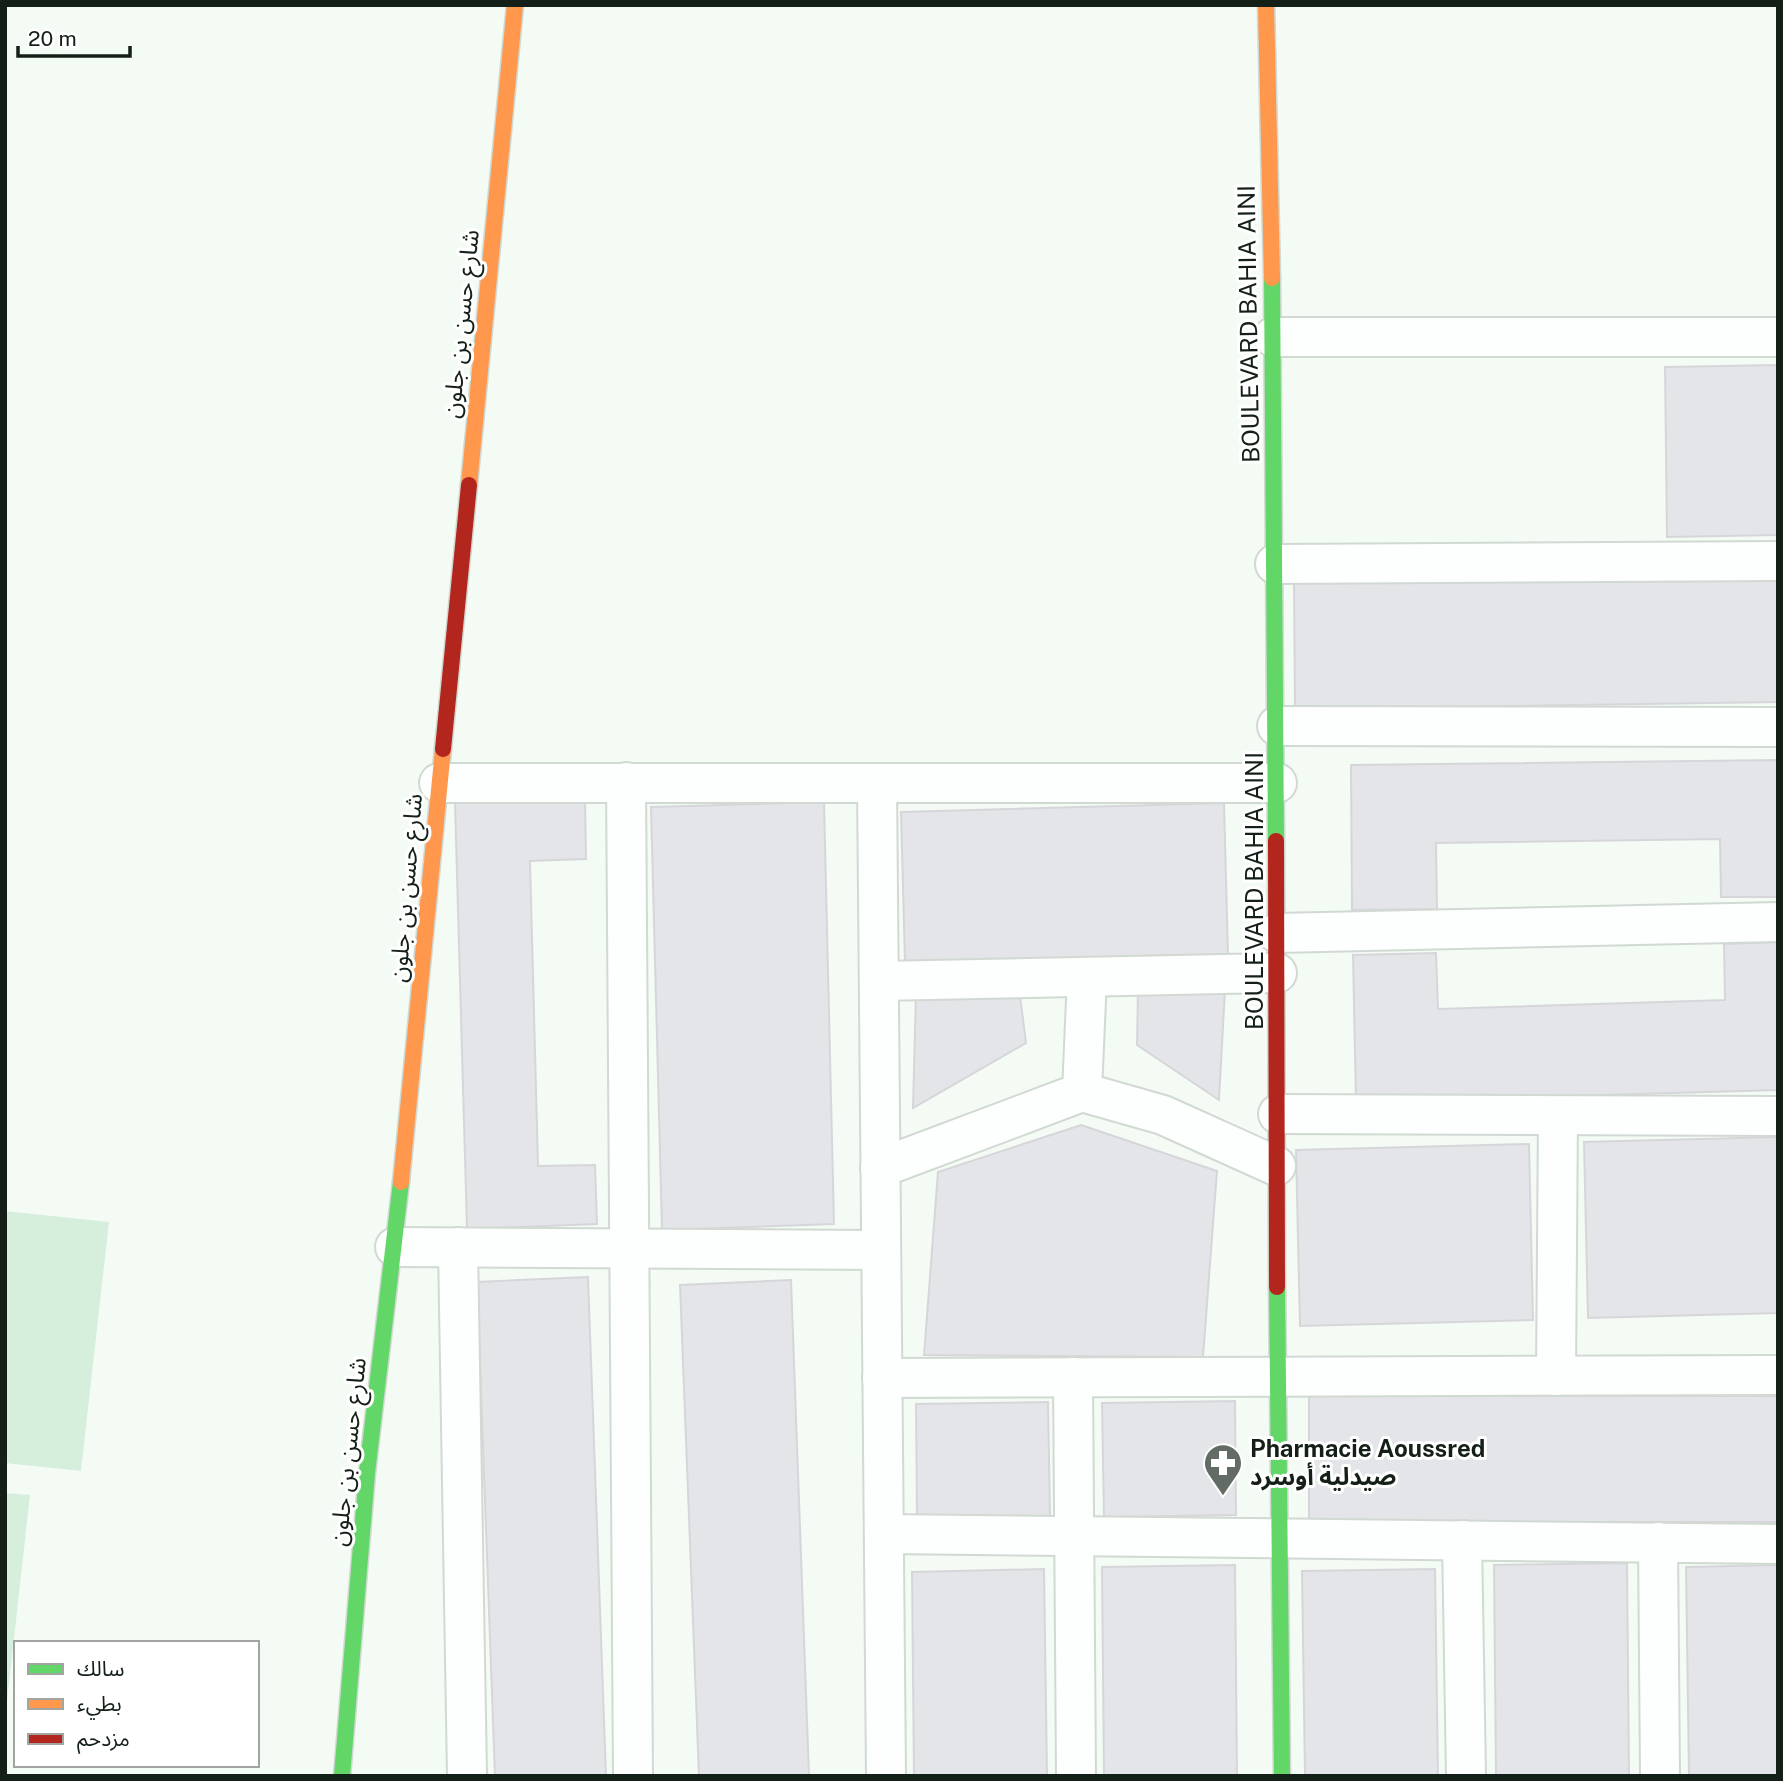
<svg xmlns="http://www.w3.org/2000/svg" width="1783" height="1781" viewBox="0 0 1783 1781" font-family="'Public Sans','Noto Sans Arabic',sans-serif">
<rect width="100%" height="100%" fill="#f4fbf5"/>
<g fill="#d6efdd">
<polygon points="5,1211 109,1222 81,1471 5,1463"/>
<polygon points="5,1493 30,1495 5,1719"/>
</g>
<g fill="#e4e5e8" stroke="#d6d6da" stroke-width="2">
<polygon points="1778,365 1778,535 1667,537 1665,367"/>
<polygon points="1778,577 1778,702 1295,709 1294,583"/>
<polygon points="1778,760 1778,897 1721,897 1720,839 1436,843 1437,909 1352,910 1351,765"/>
<polygon points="585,800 586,859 530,861 538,1166 595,1165 597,1224 467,1229 455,803"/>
<polygon points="824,802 834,1224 662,1230 651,807"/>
<polygon points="1224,803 1228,954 905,963 901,812"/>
<polygon points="1778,942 1778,1090 1356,1102 1353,955 1436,953 1438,1009 1725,1000 1724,944"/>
<polygon points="1019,987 1026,1043 913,1108 916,992"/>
<polygon points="1138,988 1225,989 1219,1100 1137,1045"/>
<polygon points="1081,1125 1217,1171 1203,1357 924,1355 938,1172"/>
<polygon points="1778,1137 1778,1313 1588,1318 1584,1142"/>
<polygon points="1529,1144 1533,1320 1300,1326 1296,1150"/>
<polygon points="588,1277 606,1776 495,1776 477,1282"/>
<polygon points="791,1280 809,1776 699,1776 680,1285"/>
<rect x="1309" y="1396" width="469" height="126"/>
<polygon points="1235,1401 1236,1515 1104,1517 1102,1403"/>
<polygon points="1048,1402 1050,1516 917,1517 916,1404"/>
<polygon points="1627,1563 1629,1776 1496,1776 1494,1565"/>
<polygon points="1235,1565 1237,1776 1104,1776 1102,1567"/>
<polygon points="1778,1565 1778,1776 1689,1776 1686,1567"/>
<polygon points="1044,1569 1047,1776 914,1776 912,1572"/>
<polygon points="1435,1569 1438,1776 1305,1776 1302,1571"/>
</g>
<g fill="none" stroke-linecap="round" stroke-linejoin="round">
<defs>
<g id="street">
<polyline points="1273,337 1778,337"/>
<polyline points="1275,564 1778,561"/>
<polyline points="1277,726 1778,727"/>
<polyline points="626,782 633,1776"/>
<polyline points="439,783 1277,783"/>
<polyline points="877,783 886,1776"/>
<polyline points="1277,933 1778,922"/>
<polyline points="879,981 1277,973"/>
<polyline points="1082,1092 1087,977"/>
<polyline points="1278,1114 1778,1116"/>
<polyline points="880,1168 1082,1092 1163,1115 1276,1166"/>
<polyline points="395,1247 881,1250"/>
<polyline points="458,1247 467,1776"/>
<polyline points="1556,1376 1558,1116"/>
<polyline points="1073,1377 1076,1776"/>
<polyline points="882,1378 1778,1375"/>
<polyline points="884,1534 1778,1544"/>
<polyline points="1462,1540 1466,1776"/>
<polyline points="1658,1542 1660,1776"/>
</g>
<g id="fast">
<polyline points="1272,278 1276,841"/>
<polyline points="1277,1287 1282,1776"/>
<polyline points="342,1776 367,1473 401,1182"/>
</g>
<g id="slow">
<polyline points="1266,5 1272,278"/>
<polyline points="469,485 515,5"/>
<polyline points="401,1182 443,749"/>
</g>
<g id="jam">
<polyline points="443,749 469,485"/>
<polyline points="1276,841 1277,1287"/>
</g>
</defs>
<use href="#street" stroke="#d0d9d2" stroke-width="42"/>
<use href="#fast" stroke="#d0d9d2" stroke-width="19"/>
<use href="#slow" stroke="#d0d9d2" stroke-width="19"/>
<use href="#jam" stroke="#d0d9d2" stroke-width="19"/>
<use href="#street" stroke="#fdfefe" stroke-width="38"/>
<use href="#fast" stroke="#63d668" stroke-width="16"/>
<use href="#slow" stroke="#ff974d" stroke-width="16"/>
<use href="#jam" stroke="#b3261e" stroke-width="16"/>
</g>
<defs>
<symbol id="pharmacy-pin" viewBox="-11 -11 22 30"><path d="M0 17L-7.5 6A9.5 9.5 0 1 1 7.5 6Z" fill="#626c65" stroke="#fff"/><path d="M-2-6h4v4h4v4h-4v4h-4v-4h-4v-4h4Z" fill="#fff"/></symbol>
</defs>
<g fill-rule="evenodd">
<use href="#pharmacy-pin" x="1201" y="1441" width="44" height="60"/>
</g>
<g text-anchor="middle" stroke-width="6" stroke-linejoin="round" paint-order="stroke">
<g font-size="24" fill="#131f17" stroke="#fff">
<text transform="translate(461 324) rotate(-84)" y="8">شارع حسن بن جلون</text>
<text transform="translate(1249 324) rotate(-91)" y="8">BOULEVARD BAHIA AINI</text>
<text transform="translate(406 888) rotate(-85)" y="8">شارع حسن بن جلون</text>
<text transform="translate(1255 891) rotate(-90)" y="8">BOULEVARD BAHIA AINI</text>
<text transform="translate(348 1452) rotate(-84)" y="8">شارع حسن بن جلون</text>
</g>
<g font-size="24" font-weight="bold" fill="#131f17" stroke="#fff" text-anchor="start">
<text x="1250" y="1457">Pharmacie Aoussred<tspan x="1250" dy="28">صيدلية أوسرد</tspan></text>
</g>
</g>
<rect width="1783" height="1781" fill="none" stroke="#131f17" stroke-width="14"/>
<rect x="14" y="1641" width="245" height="126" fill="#ffffff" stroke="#a1a5a2" stroke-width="2"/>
<rect x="28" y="1664" width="35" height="10" fill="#63d668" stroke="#a1a5a2" stroke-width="2"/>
<text x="77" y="1676" font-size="21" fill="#131f17">سالك</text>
<rect x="28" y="1699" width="35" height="10" fill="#ff974d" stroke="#a1a5a2" stroke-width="2"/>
<text x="77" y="1711" font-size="21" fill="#131f17">بطيء</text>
<rect x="28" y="1734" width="35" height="10" fill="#b3261e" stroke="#a1a5a2" stroke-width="2"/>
<text x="77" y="1746" font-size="21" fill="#131f17">مزدحم</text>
<path d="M18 46v10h112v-10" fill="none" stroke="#131f17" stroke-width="3.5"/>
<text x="28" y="46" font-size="21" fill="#131f17" stroke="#ffffff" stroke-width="5" paint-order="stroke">20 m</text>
</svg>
